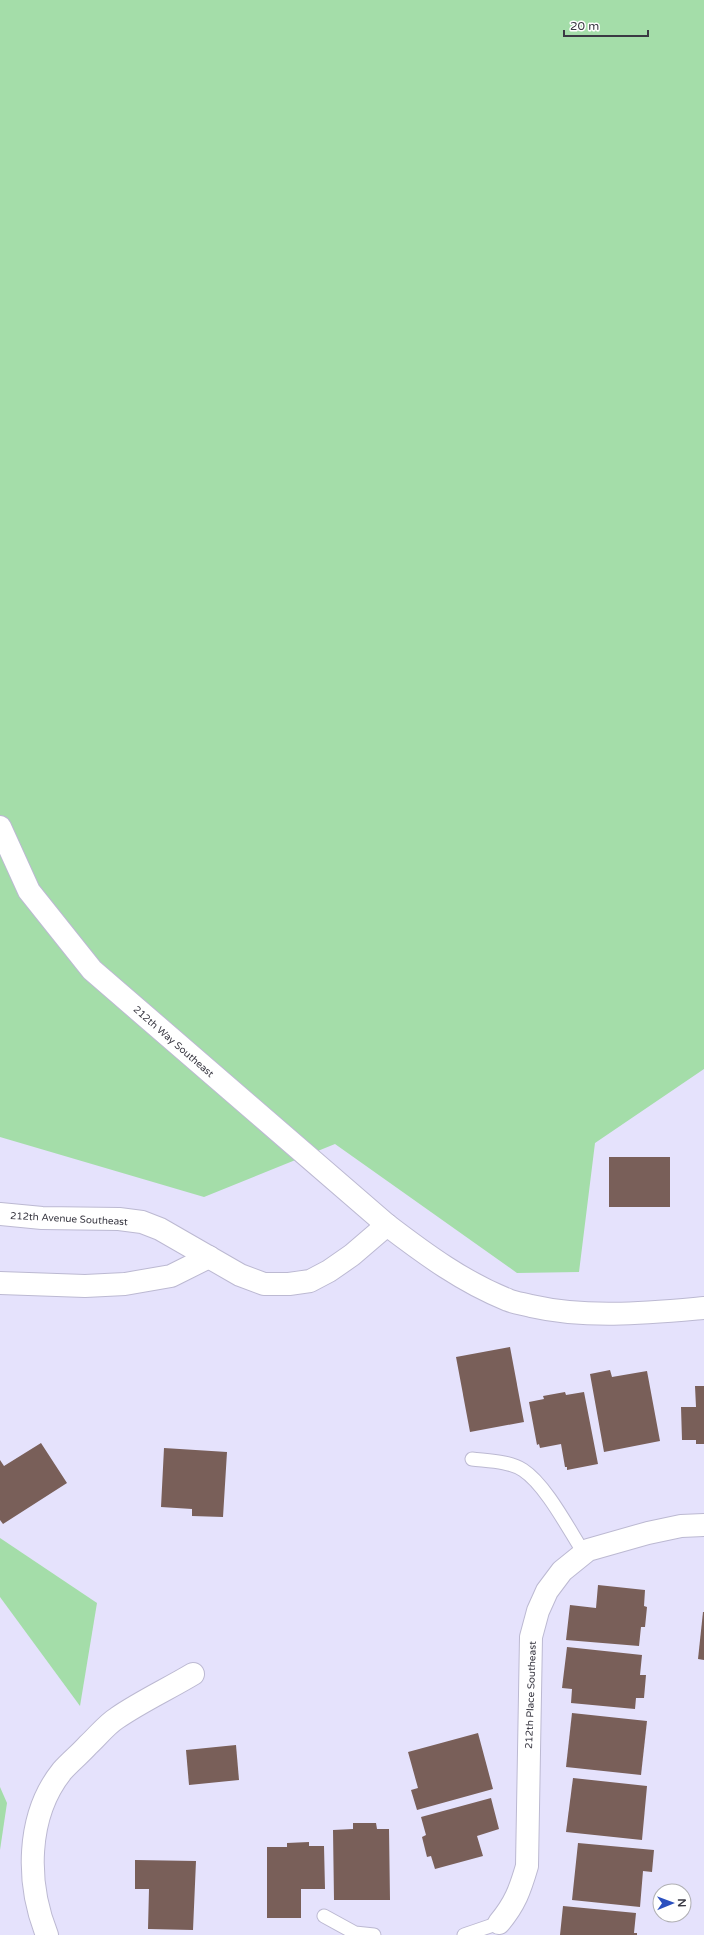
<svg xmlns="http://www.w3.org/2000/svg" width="704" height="1935" viewBox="0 0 704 1935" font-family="'Varela Round',sans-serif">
<rect width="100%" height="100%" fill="#e5e2fc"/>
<g fill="#a4dda9">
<polygon points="0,0 704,0 704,1069 595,1143 579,1272 517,1273 335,1144 204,1197 0,1137"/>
<polygon points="0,1538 97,1603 80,1706 0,1597"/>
<polygon points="0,1787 7,1803 0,1850"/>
</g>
<g fill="#795f59">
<rect x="609" y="1157" width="61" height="50"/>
<polygon points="510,1347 524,1422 470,1432 456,1357"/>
<polygon points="610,1370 612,1377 647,1371 660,1441 604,1452 590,1374"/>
<polygon points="695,1386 704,1386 704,1444 696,1444 696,1440 682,1440 681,1407 696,1407"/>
<polygon points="565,1392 566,1395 584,1392 598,1464 567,1470 567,1467 565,1467 561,1444 540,1448 539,1444 537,1445 529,1402 544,1399 543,1396"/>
<polygon points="41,1443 67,1483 3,1524 0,1520 0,1460 4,1466"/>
<polygon points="164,1448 227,1452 223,1517 192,1516 192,1509 161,1507"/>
<polygon points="598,1585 645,1590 644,1606 647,1607 645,1627 641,1627 639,1646 566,1640 570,1605 596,1608"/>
<polygon points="703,1612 704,1612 704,1660 698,1659"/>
<polygon points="567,1647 642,1655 640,1675 646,1675 644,1698 636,1698 635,1709 571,1703 572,1689 562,1688"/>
<polygon points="572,1713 647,1721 641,1775 566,1767"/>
<polygon points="478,1733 493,1789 417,1810 411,1790 418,1788 408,1752"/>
<polygon points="236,1745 239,1780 189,1785 186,1750"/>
<polygon points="573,1778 647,1786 642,1840 566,1832"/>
<polygon points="491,1798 499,1829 477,1836 483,1856 435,1869 431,1856 427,1857 422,1837 426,1835 421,1817"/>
<polygon points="353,1823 376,1823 377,1829 389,1829 390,1900 334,1900 333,1830 353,1829"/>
<polygon points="309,1842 309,1846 324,1846 325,1889 301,1889 301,1918 267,1918 267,1847 287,1847 287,1843"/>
<polygon points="578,1843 654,1850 652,1872 643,1871 640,1907 572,1900"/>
<polygon points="135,1860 196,1861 193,1930 148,1929 149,1889 135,1889"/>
<polygon points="563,1906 636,1913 634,1933 637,1933 637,1935 560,1935"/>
</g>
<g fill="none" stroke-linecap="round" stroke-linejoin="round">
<defs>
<g id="lane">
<path d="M472,1459C489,1461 509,1461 523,1470C546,1485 569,1530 584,1553"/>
<polyline points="324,1916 355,1933 374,1935"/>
<polyline points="464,1935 499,1923"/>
</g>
<g id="street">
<polyline points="0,1214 42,1218 119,1219 142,1222 160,1229 240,1275 264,1284 289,1284 310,1281 329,1271 352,1255 387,1225"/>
<polyline points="0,1283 85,1286 125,1284 171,1276 209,1257"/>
<path d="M499,1923C515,1904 520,1890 527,1866L531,1637L538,1611L547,1591L562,1571L588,1550L648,1533L681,1526L704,1525"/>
<path d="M47,1935C26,1883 26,1816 62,1771C70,1762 80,1754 88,1745C97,1737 106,1725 117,1718C140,1702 168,1689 193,1674"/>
</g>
<path id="secondary" d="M0,827L29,891L92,970L387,1225C425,1254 463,1282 508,1300C515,1303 524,1304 531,1306C588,1319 647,1313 704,1308"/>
</defs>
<use href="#lane" stroke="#bcb9d2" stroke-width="15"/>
<use href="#street" stroke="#bcb9d2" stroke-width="24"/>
<use href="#secondary" stroke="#bcb9d2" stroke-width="24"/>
<use href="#lane" stroke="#fff" stroke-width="13"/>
<use href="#street" stroke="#fff" stroke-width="22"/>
<use href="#secondary" stroke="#fff" stroke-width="22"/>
</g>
<g text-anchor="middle" stroke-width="4" stroke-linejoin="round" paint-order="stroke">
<g font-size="10" fill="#3a3943" stroke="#fff">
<text transform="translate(174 1041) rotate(41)" y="4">212th Way Southeast</text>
<text transform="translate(69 1218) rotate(3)" y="4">212th Avenue Southeast</text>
<text transform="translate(530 1695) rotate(-88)" y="4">212th Place Southeast</text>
</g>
</g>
<g transform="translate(672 1903) rotate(89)"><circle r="19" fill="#ffffff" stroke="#b0b0b4"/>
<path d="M0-3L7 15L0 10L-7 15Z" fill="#2b50bf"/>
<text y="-6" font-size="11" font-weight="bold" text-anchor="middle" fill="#3a3943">N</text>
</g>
<path d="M564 30v6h84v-6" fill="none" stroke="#3a3943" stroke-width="2"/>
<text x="570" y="30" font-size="12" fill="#3a3943" stroke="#ffffff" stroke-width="3" paint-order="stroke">20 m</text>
</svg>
